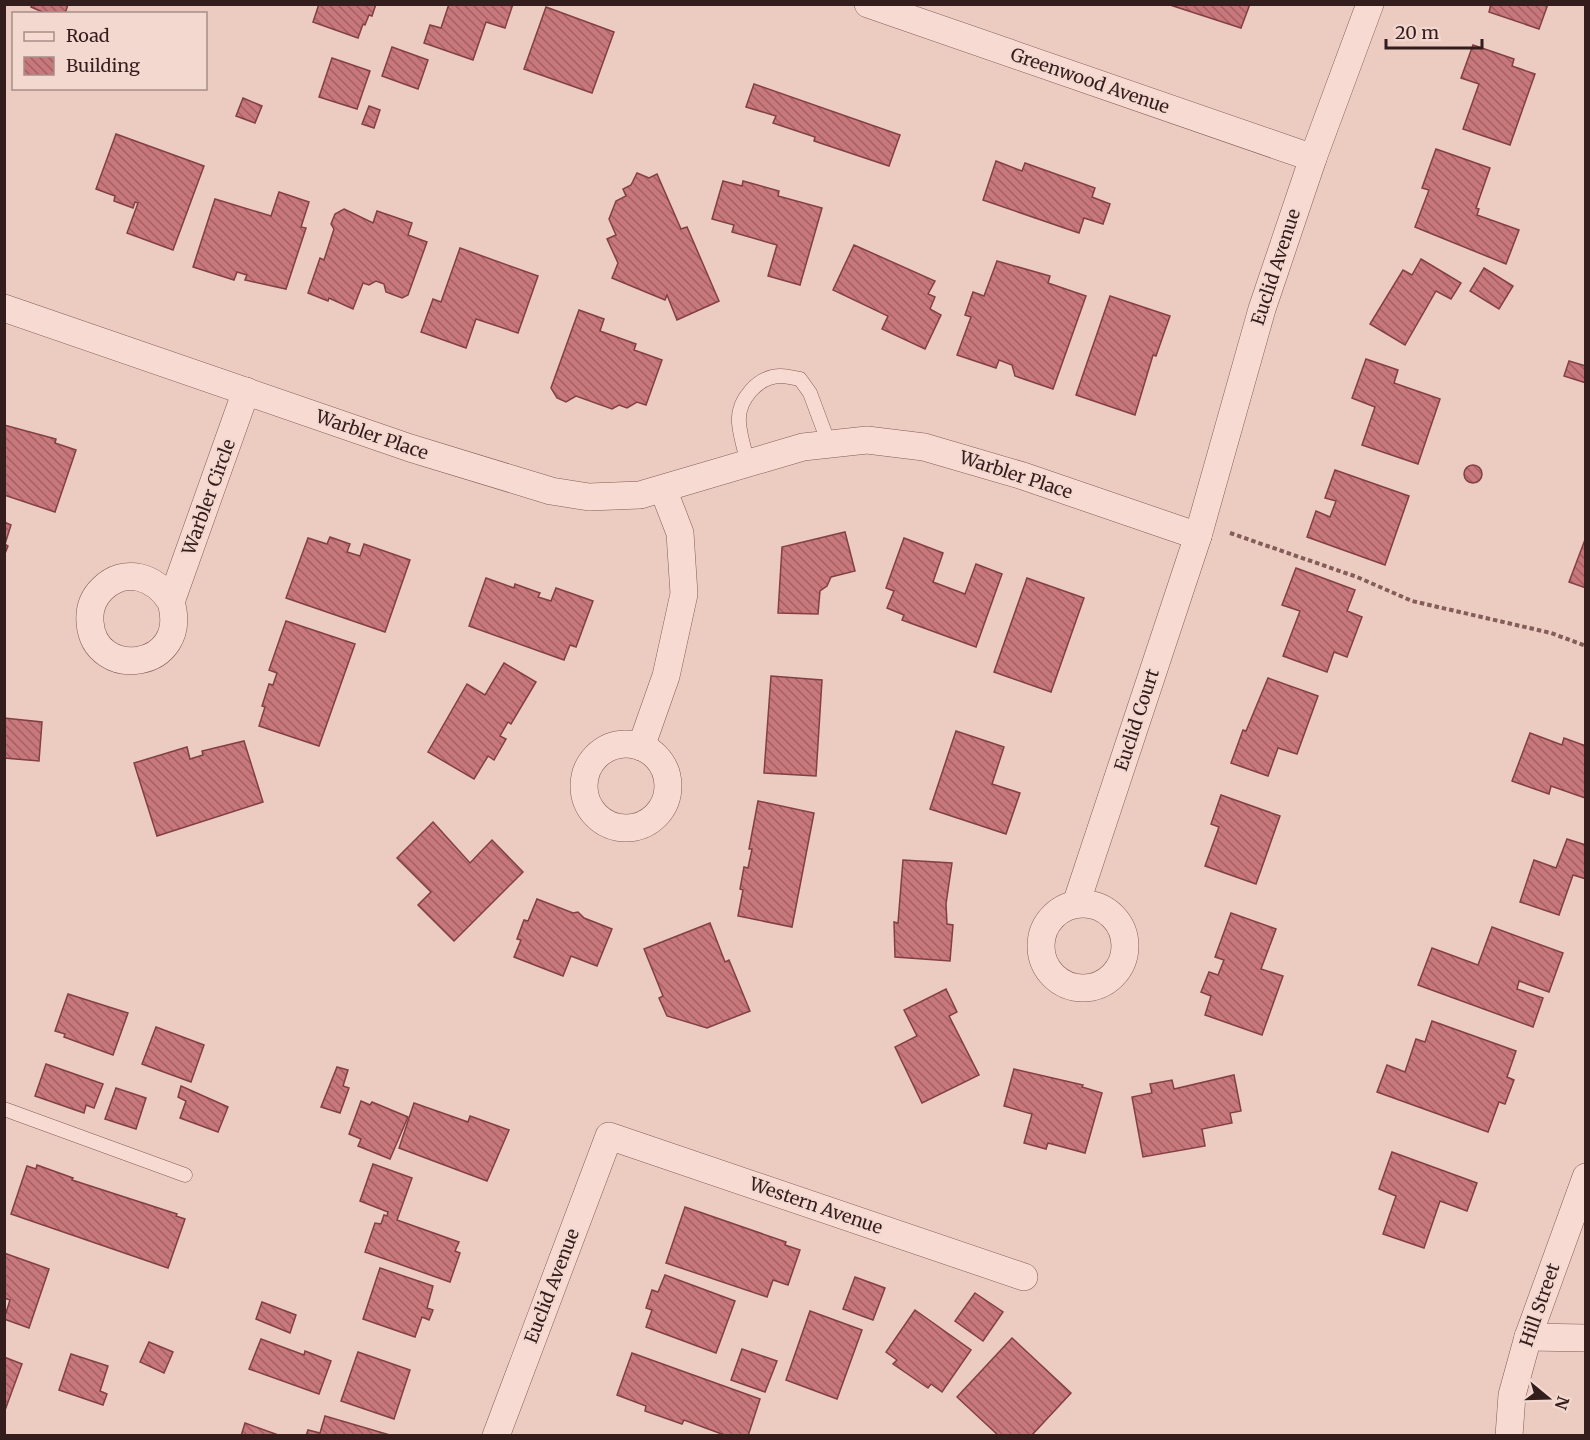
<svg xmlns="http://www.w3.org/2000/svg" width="1590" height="1440" viewBox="0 0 1590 1440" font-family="Merriweather,serif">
<defs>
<pattern id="building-back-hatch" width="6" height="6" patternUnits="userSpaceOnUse" patternTransform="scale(1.5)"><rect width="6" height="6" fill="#c8777b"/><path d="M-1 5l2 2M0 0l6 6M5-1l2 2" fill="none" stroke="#a36164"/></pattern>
</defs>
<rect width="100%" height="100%" fill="#eccbc0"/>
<g fill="url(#building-back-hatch)" stroke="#824044" stroke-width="1.5">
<polygon points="32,4 68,4 65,14 47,14 31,7"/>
<polygon points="319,4 376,4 372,16 369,15 365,25 363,24 358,38 313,22"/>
<polygon points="449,4 513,4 505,28 486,22 473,60 424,43 430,25 441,28"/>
<polygon points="1167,4 1250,4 1241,28"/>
<polygon points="1491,4 1548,4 1539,29 1489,12"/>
<polygon points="546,7 614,32 592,93 524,69"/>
<polygon points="1473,45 1514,59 1512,66 1535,74 1510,145 1463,129 1479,84 1461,78"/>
<polygon points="392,47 428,60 418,89 382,76"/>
<polygon points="332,58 370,71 357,109 319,97"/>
<polygon points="754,84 900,135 889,166 814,141 815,137 773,123 776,116 746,107"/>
<polygon points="243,98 262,106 255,123 236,116"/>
<polygon points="369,106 380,110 374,128 362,124"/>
<polygon points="116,134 204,166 173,250 127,233 138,203 135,202 133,208 114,201 115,196 96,189"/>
<polygon points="1436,149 1490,168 1476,208 1479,209 1477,215 1519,230 1506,264 1415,227 1429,190 1422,188"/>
<polygon points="996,161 1022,171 1025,163 1095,188 1092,197 1110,204 1103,224 1084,218 1079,233 983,200"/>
<polygon points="637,173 649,178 657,174 681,229 687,227 719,301 677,320 667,295 665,300 612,278 618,263 607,239 616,235 609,219 616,201 626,196 623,189 631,185"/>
<polygon points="723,181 742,186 743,181 779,191 778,196 822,208 800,285 768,276 777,245 732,232 734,225 712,219"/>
<polygon points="279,192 309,202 301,227 306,228 286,289 245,280 247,275 237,272 234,280 193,267 215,199 271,216"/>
<polygon points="344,209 373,223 377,211 412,223 408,235 427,242 408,295 402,298 386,292 384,284 376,281 369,285 363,283 353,309 329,298 328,301 308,293 320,258 324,260 334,229 331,224 335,214"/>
<polygon points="854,245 935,281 928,294 935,297 930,309 941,315 925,349 882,329 888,316 833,290"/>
<polygon points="460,248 538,276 518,333 476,319 466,348 421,332 433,299 441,302"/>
<polygon points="1421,259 1461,283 1451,299 1436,291 1405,345 1370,324 1403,270 1412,275"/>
<polygon points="997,261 1050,276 1048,283 1086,296 1053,389 1015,376 1012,365 999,360 996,368 957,355 971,317 965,315 973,292 984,296"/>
<polygon points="1484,268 1513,286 1499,309 1470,291"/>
<polygon points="1110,296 1170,316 1156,356 1153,355 1135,415 1076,395"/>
<polygon points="579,310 604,319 600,331 636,344 634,350 662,360 646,405 637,402 627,408 619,405 612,409 576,396 566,402 557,398 551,388"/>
<polygon points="1366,359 1398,370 1394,383 1440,399 1418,464 1362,445 1375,407 1352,398"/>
<polygon points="1569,361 1586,366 1586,383 1564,376"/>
<polygon points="4,425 56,439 55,443 76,450 55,512 4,495"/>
<circle cx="1473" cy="474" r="9"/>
<polygon points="1335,470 1409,496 1385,565 1307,537 1316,511 1330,517 1336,501 1325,498"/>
<polygon points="4,522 11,525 5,544 8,546 4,556"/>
<polygon points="845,532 855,571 831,577 827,586 820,591 818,614 778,613 782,547"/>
<polygon points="330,537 350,544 347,552 360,556 364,544 410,560 385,632 286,598 308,538 327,544"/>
<polygon points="1586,537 1586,588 1569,582"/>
<polygon points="904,538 943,553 933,582 965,594 976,564 1002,574 976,647 902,620 904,615 887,608 894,591 886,588"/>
<polygon points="1296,568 1355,590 1347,611 1362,617 1347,657 1334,652 1327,672 1283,656 1300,611 1282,605"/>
<polygon points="486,578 514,588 515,584 540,593 538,597 551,601 556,588 593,601 576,647 570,645 564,660 469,626"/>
<polygon points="1027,578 1084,598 1051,692 994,672"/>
<polygon points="286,621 355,644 319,746 259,726 265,707 262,706 269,684 273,685 277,673 269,670"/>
<polygon points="504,663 536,682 511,724 508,722 500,736 506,739 494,760 488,756 474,779 428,752 467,684 485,695"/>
<polygon points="771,676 822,680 816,776 764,773"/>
<polygon points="1268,678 1318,696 1297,754 1278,748 1268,776 1231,763 1243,730 1246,731"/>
<polygon points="4,718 42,722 39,761 4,758"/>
<polygon points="956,731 1004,747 992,784 1020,793 1006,834 930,809"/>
<polygon points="1530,733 1562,745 1564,738 1586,746 1585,798 1551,786 1549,794 1512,781"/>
<polygon points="244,741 263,802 157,836 134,763 187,747 190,759 203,755 202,751"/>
<polygon points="1221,795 1280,816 1256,884 1205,866 1219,827 1211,824"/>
<polygon points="758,801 814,813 792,927 738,916 743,890 740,889 744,867 748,868 752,849 749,849"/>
<polygon points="433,822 470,863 492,840 523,872 454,941 418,905 431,892 397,858"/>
<polygon points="1567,839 1586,845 1586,879 1573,875 1559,915 1520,902 1534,860 1556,868"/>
<polygon points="903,860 952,863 946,904 947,924 953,925 950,961 895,957 894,922 898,923"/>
<polygon points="537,899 573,913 578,912 584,918 612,929 597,966 571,956 563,976 514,957 521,940 517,939 524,920 528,921"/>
<polygon points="1231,913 1276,929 1261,969 1283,976 1262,1035 1205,1015 1211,996 1201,992 1209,972 1218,975 1224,960 1215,957"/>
<polygon points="710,923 725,962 729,960 750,1011 707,1028 667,1016 659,998 663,996 644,949"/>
<polygon points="1492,927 1563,953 1549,992 1519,981 1517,989 1543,998 1533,1027 1418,985 1432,948 1478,965"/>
<polygon points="946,989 957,1012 949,1016 979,1075 922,1103 895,1047 917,1036 904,1010"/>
<polygon points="68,994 128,1013 113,1055 64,1037 65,1034 55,1031"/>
<polygon points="1432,1021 1516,1051 1507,1077 1514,1080 1505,1104 1499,1102 1488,1132 1377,1092 1387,1065 1405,1072 1416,1039 1425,1042"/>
<polygon points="156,1027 204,1045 191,1082 142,1064"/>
<polygon points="46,1064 103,1084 94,1108 86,1105 84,1113 35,1096"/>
<polygon points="337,1067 348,1070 343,1086 349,1088 340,1113 321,1107"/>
<polygon points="1014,1069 1083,1085 1082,1087 1102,1093 1085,1153 1048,1143 1046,1149 1024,1143 1032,1114 1004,1106"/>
<polygon points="1234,1075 1241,1111 1230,1113 1232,1123 1202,1129 1205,1146 1143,1157 1132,1097 1152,1093 1150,1084 1172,1080 1174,1089"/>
<polygon points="181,1086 228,1107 218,1132 180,1118 186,1101 178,1097"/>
<polygon points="116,1088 146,1098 136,1129 105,1119"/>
<polygon points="361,1101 370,1105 372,1102 408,1117 390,1159 358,1146 361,1139 349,1134"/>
<polygon points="414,1103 468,1122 470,1116 509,1130 487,1181 399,1148"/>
<polygon points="1392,1152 1477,1183 1467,1211 1440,1201 1424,1248 1383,1234 1396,1196 1379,1189"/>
<polygon points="373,1164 412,1178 397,1220 459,1242 455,1251 460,1253 450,1282 365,1252 375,1223 381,1224 384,1215 387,1216 388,1212 360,1201"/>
<polygon points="37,1165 73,1178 72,1180 177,1214 176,1216 185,1219 168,1268 11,1214 27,1166 36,1169"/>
<polygon points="685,1207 786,1242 785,1245 800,1250 788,1285 773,1280 767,1297 666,1263"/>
<polygon points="4,1253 49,1269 29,1328 4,1319 10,1300 4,1298"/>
<polygon points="380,1268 433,1286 427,1308 433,1310 429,1320 422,1317 415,1337 363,1319"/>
<polygon points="665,1275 735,1301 716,1353 646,1327 652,1310 646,1308 652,1290 658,1292"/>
<polygon points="855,1277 885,1288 873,1320 843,1309"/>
<polygon points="975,1293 1003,1312 983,1341 955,1321"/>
<polygon points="262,1302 296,1315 290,1333 256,1319"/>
<polygon points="915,1310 971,1350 942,1392 931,1384 928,1388 893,1364 897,1360 886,1352"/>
<polygon points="810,1311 862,1330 837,1399 786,1380"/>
<polygon points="1012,1338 1071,1393 1031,1436 999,1436 957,1397"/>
<polygon points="261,1339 304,1355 305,1351 331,1361 319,1394 249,1369"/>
<polygon points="149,1342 173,1352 164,1373 140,1362"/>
<polygon points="742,1349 777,1361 765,1392 731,1380"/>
<polygon points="358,1352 410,1370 394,1419 341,1401"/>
<polygon points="632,1353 760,1399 748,1436 727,1436 684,1420 682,1424 645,1411 646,1406 617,1395"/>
<polygon points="71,1354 108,1366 100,1391 107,1394 103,1405 59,1390"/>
<polygon points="4,1357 22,1364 4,1413"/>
<polygon points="325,1416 390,1435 390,1436 306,1436 308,1430 320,1433"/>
<polygon points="245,1423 281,1436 241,1436"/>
</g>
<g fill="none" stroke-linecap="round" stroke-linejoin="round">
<defs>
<g id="service">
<path d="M748,464C745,451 740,436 739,423C737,400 758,376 781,376C787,376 794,378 800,379L810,393L829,444"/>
<polyline points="4,1109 185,1175"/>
</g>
<g id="minor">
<polyline points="868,4 1313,158"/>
<polyline points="4,308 410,448 551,491 589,497 640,495 803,447 867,440 924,447 1023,476 1198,536"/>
<path d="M171,602C156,577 125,566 102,589C93,598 89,610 90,622C94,682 191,670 171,602L246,391"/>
<circle cx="626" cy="786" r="42"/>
<polyline points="641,747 666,676 684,594 680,533 663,489"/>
<circle cx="1083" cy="946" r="42"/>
<polyline points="1076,904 1198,536 1262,309 1313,158 1370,4"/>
<polyline points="1528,1337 1586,1338"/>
<polyline points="496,1436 609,1136 1024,1277"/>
<polyline points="1509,1436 1512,1395 1528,1337 1586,1177"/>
</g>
</defs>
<use href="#service" stroke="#845c59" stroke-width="15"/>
<use href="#minor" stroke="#845c59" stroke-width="28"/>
<polyline stroke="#845c59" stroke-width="4" stroke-dasharray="4.5 3" stroke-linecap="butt" points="1230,533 1357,577 1412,601 1551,633 1586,646"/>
<use href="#service" stroke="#f7dbd3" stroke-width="14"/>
<use href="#minor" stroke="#f7dbd3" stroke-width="27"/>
</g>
<g text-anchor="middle" stroke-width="4.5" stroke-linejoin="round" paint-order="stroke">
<g font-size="18" fill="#341d1d" stroke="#f3d8cf">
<text transform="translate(1090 81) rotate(19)" y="6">Greenwood Avenue</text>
<text transform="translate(1276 267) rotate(-72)" y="6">Euclid Avenue</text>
<text transform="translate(372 435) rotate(19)" y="6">Warbler Place</text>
<text transform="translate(1016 475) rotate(18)" y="6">Warbler Place</text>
<text transform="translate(209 497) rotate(-70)" y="6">Warbler Circle</text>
<text transform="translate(1137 720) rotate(-72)" y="6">Euclid Court</text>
<text transform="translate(816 1206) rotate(19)" y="6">Western Avenue</text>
<text transform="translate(552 1286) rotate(-69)" y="6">Euclid Avenue</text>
<text transform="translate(1540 1305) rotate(-71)" y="6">Hill Street</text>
</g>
</g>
<rect width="1590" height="1440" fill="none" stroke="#341d1d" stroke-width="12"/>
<rect x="12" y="12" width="195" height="78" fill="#f3d8cf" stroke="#a78d88" stroke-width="1.5"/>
<rect x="24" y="32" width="30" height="9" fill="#f7dbd3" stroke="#a78d88" stroke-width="1.5"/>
<text x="66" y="42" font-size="18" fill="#341d1d">Road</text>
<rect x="24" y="57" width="30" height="18" fill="url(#building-back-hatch)" stroke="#a78d88" stroke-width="1.5"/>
<text x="66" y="72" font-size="18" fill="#341d1d">Building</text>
<g transform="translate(1548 1398) rotate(109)" stroke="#f3d8cf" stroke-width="4.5" paint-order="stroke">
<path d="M0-4.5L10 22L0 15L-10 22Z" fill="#341d1d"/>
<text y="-9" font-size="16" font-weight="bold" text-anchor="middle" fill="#341d1d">N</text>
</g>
<path d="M1386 39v9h96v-9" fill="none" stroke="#341d1d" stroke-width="3"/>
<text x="1395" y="39" font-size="18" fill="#341d1d" stroke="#f3d8cf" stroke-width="4.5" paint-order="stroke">20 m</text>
</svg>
